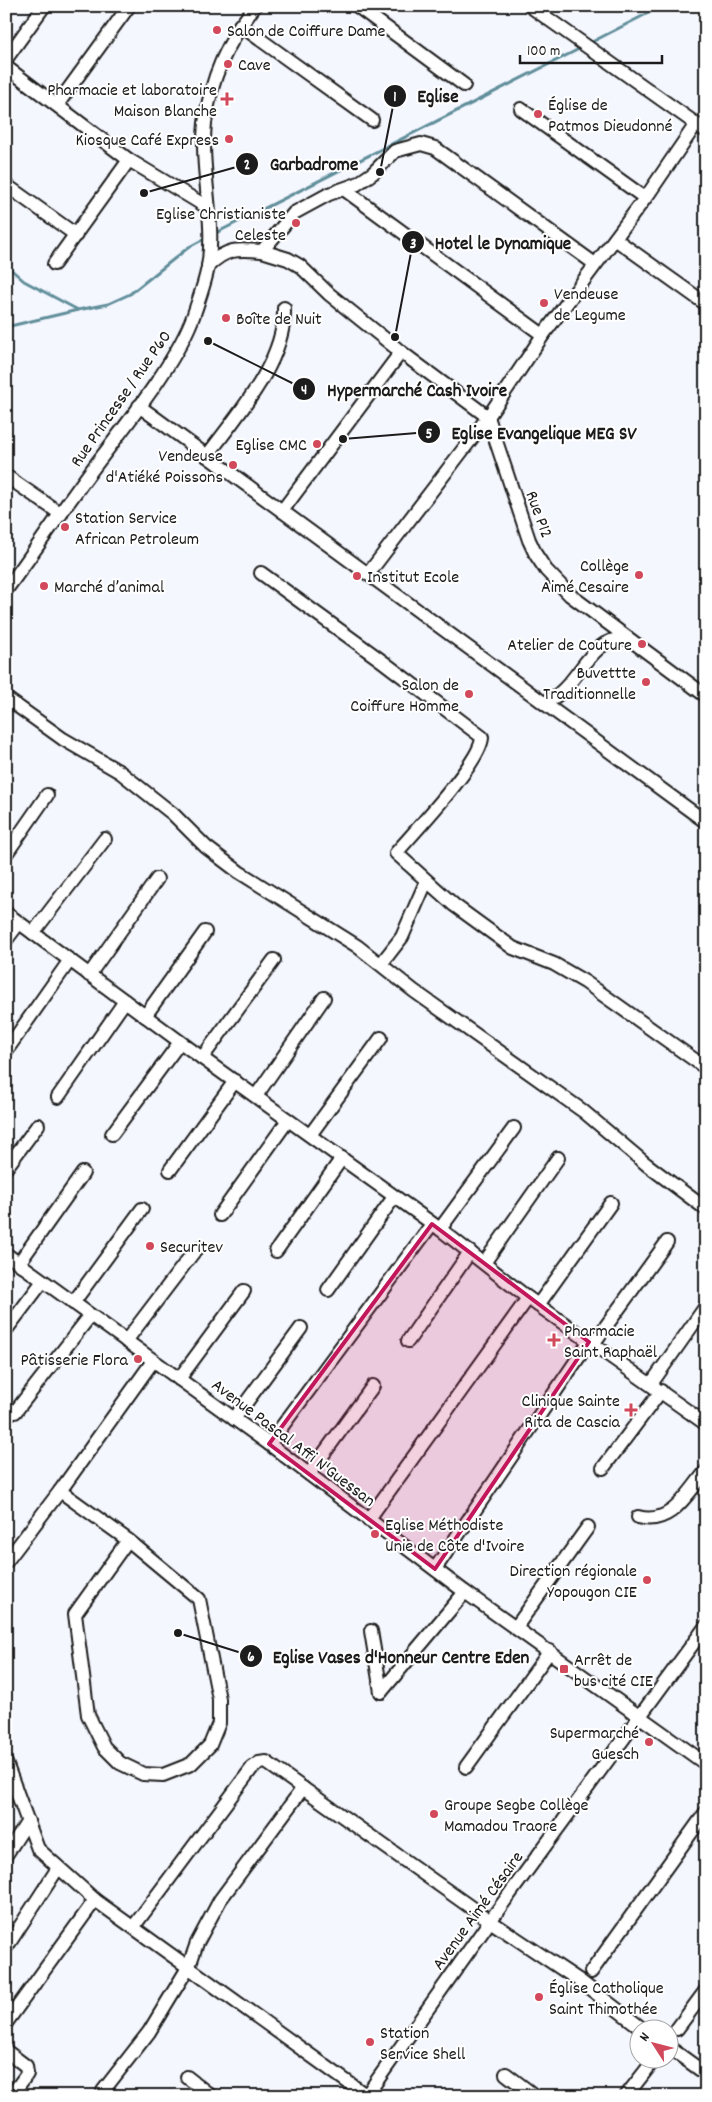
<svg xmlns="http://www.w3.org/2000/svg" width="712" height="2102" viewBox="0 0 712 2102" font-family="Dekko,sans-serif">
<rect width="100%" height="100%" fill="#f5f7ff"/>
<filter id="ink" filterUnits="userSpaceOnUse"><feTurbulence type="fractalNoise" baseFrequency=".02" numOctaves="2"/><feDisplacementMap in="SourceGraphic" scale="10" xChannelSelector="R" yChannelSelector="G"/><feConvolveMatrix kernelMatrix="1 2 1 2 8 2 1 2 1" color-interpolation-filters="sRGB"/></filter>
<g filter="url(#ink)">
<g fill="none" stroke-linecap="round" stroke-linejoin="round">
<g stroke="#608e9a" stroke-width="3">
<polyline points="588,44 662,6"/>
<polyline points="214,234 583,47"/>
<polyline points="6,265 24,281 78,310 108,304 130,294 189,247 206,238"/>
<polyline points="6,327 78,310"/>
</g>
<defs>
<g id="minor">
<polyline points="357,6 464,85"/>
<polyline points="530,6 706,131"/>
<polyline points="240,25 372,120"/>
<polyline points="6,59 44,6"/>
<polyline points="6,67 129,160 207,207"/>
<polyline points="57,105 129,6"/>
<polyline points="521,109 645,198"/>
<polyline points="6,185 76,235"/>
<polyline points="345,190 543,335"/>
<polyline points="615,239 706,304"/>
<polyline points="262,251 288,259 300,266 329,294 401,352 488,417"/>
<polyline points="54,264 129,160"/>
<path d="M208,266C226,248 237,249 262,251L294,213L329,194L357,184L373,173L395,151L421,144L435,148L595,264"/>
<polyline points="139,406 706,822"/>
<polyline points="488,417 529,540 536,555 546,570 570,595 706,696"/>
<path d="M207,456C237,415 286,361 284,308"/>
<polyline points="6,476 61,514"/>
<polyline points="282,511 401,352"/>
<path d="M261,573L382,661L482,737C482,761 414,832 396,853L454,905L513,948L554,964L585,982L706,1068"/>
<polyline points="368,574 488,417 543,335 649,193 696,124"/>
<path d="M6,590C39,545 70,498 104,454C132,417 179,358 194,314C199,299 205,283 208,267C216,221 200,171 205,123C211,77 227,43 255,6"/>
<polyline points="6,698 63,739 120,772 173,814 206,847 239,872 357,946 414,991 583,1111 646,1164 706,1209"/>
<path d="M544,703C580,688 586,639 625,638"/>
<polyline points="6,854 47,795"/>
<polyline points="6,913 202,1058 440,1229 528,1298 706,1424"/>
<polyline points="33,933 105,839"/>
<polyline points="6,940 19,923"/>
<polyline points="381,964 402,937 426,882"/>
<polyline points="89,975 157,879"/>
<polyline points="145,1016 205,932"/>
<polyline points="6,1051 70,960"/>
<polyline points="202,1058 274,960"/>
<polyline points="256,1096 324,998"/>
<polyline points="58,1097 125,1001"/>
<polyline points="112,1134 180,1042"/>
<polyline points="310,1135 381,1038"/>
<polyline points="6,1168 38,1125"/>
<polyline points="170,1170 235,1081"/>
<polyline points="220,1215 288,1120"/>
<polyline points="440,1229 514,1128"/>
<polyline points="276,1251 342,1158"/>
<polyline points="6,1254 269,1444 465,1592 706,1764"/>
<polyline points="19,1263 83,1173"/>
<polyline points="484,1263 558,1158"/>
<polyline points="328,1290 394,1197"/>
<polyline points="73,1303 142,1209"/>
<polyline points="538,1305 611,1203"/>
<polyline points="6,1330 43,1281"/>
<polyline points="126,1341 196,1249"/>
<polyline points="408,1341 470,1252"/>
<polyline points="593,1344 667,1242"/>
<polyline points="179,1379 244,1291"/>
<polyline points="651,1384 706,1306"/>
<polyline points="15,1412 90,1316"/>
<polyline points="234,1419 301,1328"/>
<polyline points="269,1444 432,1224"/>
<polyline points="603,1468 661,1391"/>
<polyline points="309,1474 373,1386"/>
<polyline points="60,1491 128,1540 199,1599 219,1699 219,1723 210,1745 191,1764 163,1775 143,1774 120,1763 104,1747 88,1715 75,1614 128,1540"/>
<path d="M638,1517C671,1526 687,1494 706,1471"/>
<polyline points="368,1520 528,1298"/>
<polyline points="6,1562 60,1491 153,1361"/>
<polyline points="435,1569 589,1342"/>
<polyline points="516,1627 588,1527"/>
<polyline points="371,1631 381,1692"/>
<polyline points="381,1692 465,1592"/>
<polyline points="6,1763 38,1849 95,1900 367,2096"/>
<polyline points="466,1767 550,1651"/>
<polyline points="6,1855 28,1821"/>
<polyline points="134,1926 252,1768 259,1763 266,1762 490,1921 580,1981 644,2030"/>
<polyline points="6,1948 58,1868"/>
<polyline points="591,1972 706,1812"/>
<polyline points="6,2023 95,1900"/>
<polyline points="677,2029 706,1990"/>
<polyline points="670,2048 706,2074"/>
<polyline points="6,2051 26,2066 27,2074 11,2096"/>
<polyline points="506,2074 535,2096"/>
<polyline points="187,2077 211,2096"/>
<polyline points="103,2091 149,2032 189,1966 197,1943 220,1900 303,1788"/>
<polyline points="366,2096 490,1921 706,1626"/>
<polyline points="626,2096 654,2060"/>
</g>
</defs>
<use href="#minor" stroke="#1c1c1c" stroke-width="16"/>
<use href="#minor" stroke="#fff" stroke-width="12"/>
</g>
</g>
<path fill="#c2185b" fill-opacity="0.2" stroke="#c2185b" stroke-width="4" stroke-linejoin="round" d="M432,1224L589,1342L435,1569L269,1444Z"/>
<g fill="#d1495b" stroke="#fff" stroke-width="2">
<circle cx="217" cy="30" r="5"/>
<circle cx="228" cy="64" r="5"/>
<path d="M224.5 91.5h5v5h5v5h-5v5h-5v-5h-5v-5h5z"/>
<circle cx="538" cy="114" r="5"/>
<circle cx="229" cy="139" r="5"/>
<circle cx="296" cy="223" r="5"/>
<circle cx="544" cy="303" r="5"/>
<circle cx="226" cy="318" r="5"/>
<circle cx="317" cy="444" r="5"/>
<circle cx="233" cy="465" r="5"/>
<circle cx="65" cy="527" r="5"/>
<circle cx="639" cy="575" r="5"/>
<circle cx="357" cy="576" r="5"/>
<circle cx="44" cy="586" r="5"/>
<circle cx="642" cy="644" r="5"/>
<circle cx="646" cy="682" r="5"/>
<circle cx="469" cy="694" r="5"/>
<circle cx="150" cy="1246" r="5"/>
<path d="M551.5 1332.5h5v5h5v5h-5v5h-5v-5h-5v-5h5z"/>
<circle cx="138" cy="1359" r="5"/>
<path d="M628.5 1402.5h5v5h5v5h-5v5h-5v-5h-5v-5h5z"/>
<circle cx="375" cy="1534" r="5"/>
<circle cx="647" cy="1580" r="5"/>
<rect x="559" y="1664" width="10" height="10" rx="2.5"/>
<circle cx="649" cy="1742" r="5"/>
<circle cx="434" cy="1814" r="5"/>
<circle cx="539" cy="1997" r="5"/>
<circle cx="370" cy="2042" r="5"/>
</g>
<g text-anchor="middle" stroke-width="4" stroke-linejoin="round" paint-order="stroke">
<g font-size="18" fill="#1c1c1c" stroke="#fff" text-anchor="start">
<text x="227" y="36">Salon de Coiffure Dame</text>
<text x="238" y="70">Cave</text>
<text x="217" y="95" text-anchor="end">Pharmacie et laboratoire<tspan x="217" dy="21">Maison Blanche</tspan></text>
<text x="548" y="110">Église de<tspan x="548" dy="21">Patmos Dieudonné</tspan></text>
<text x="219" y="145" text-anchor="end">Kiosque Café Express</text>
<text x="286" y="219" text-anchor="end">Eglise Christianiste<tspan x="286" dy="21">Celeste</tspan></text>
<text x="554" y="299">Vendeuse<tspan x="554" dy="21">de Legume</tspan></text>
<text x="236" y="324">Boîte de Nuit</text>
<text x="307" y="450" text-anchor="end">Eglise CMC</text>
<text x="223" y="461" text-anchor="end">Vendeuse<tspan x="223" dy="21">d'Atiéké Poissons</tspan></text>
<text x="75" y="523">Station Service<tspan x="75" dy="21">African Petroleum</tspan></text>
<text x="629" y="571" text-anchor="end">Collège<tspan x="629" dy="21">Aimé Cesaire</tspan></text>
<text x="367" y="582">Institut Ecole</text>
<text x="54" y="592">Marché d’animal</text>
<text x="632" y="650" text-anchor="end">Atelier de Couture</text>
<text x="636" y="678" text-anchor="end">Buvettte<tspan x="636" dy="21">Traditionnelle</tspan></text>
<text x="459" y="690" text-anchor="end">Salon de<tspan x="459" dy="21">Coiffure Homme</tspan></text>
<text x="160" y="1252">Securitev</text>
<text x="564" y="1336">Pharmacie<tspan x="564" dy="21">Saint Raphaël</tspan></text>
<text x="128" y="1365" text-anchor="end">Pâtisserie Flora</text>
<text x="620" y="1406" text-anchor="end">Clinique Sainte<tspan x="620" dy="21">Rita de Cascia</tspan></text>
<text x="385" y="1530">Eglise Méthodiste<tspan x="385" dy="21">Unie de Côte d'Ivoire</tspan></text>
<text x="637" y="1576" text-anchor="end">Direction régionale<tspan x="637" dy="21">Yopougon CIE</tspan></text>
<text x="574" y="1665">Arrêt de<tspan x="574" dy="21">bus cité CIE</tspan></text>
<text x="639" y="1738" text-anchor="end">Supermarché<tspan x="639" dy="21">Guesch</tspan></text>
<text x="444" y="1810">Groupe Segbe Collège<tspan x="444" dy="21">Mamadou Traore</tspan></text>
<text x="549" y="1993">Église Catholique<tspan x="549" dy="21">Saint Thimothée</tspan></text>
<text x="380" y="2038">Station<tspan x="380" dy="21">Service Shell</tspan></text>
</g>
<g font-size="18" fill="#1c1c1c" stroke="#fff">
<text transform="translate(120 398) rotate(-55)" y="6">Rue Princesse / Rue P60</text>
<text transform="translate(540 514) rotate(70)" y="6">Rue P12</text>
<text transform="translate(294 1442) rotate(37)" y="6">Avenue Pascal Affi N'Guessan</text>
<text transform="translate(477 1910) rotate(-54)" y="6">Avenue Aimé Césaire</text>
</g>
</g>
<path fill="none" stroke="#1c1c1c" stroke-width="2" d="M380 172L395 96M144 193L247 164M395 337L413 242M208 341L304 389M343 439L429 432M178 1633L251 1656"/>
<g fill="#1c1c1c" stroke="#fff" stroke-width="2">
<circle cx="380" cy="172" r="5"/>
<circle cx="144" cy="193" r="5"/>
<circle cx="395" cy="337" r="5"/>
<circle cx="208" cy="341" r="5"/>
<circle cx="343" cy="439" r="5"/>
<circle cx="178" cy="1633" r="5"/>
<circle cx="395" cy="96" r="12"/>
<circle cx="247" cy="164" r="12"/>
<circle cx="413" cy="242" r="12"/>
<circle cx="304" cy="389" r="12"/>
<circle cx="429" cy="432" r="12"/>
<circle cx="251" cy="1656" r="12"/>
</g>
<g font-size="15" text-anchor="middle" font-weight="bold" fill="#fff">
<text x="395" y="101">1</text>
<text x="247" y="169">2</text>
<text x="413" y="248">3</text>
<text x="304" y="394">4</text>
<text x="429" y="438">5</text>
<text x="251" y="1661">6</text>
</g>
<g font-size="19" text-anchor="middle" font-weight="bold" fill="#1c1c1c" stroke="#fff" stroke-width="4" stroke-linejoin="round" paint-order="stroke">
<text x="438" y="102">Eglise</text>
<text x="314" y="170">Garbadrome</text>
<text x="503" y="249">Hotel le Dynamique</text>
<text x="417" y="396">Hypermarché Cash Ivoire</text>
<text x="544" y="439">Eglise Evangelique MEG SV</text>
<text x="401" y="1663">Eglise Vases d'Honneur Centre Eden</text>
</g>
<rect width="712" height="2102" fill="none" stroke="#fff" stroke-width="25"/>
<rect x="12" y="12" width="687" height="2077" fill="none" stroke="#1c1c1c" stroke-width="2" filter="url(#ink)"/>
<g transform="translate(654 2044) rotate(306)"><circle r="24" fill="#ffffff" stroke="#a4a4a4"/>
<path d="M0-4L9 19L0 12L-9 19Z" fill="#d1495b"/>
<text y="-8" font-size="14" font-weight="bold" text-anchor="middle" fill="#1c1c1c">N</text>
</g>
<path d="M520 55v8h142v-8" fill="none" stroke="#1c1c1c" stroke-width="2.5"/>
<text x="527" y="55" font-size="15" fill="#1c1c1c" stroke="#ffffff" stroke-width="4" paint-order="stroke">100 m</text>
</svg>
